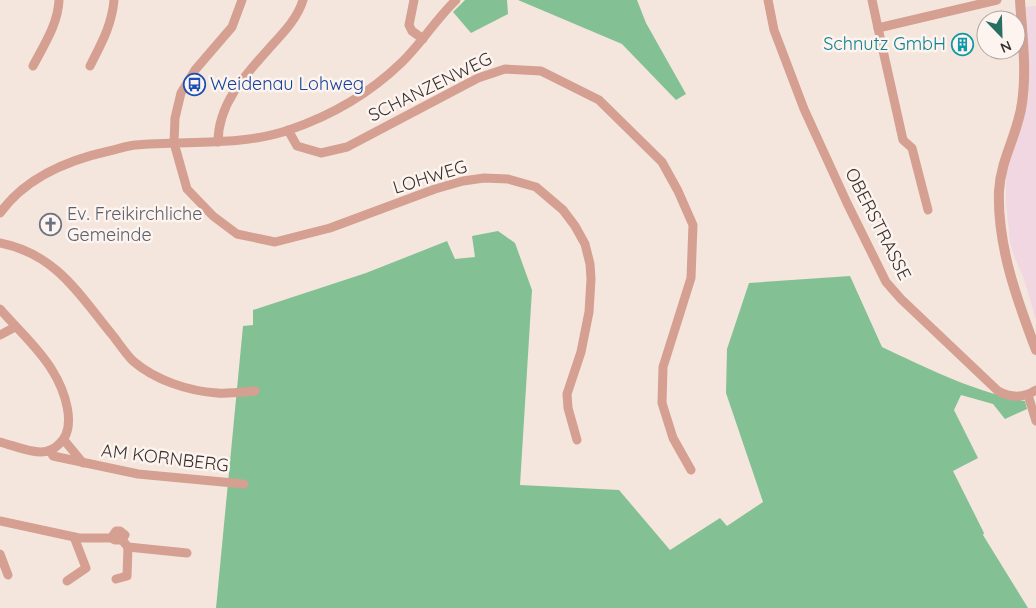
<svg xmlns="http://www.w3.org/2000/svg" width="1036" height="608" viewBox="0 0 1036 608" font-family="Quicksand,sans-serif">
<rect width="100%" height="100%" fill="#f4e6dc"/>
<polygon fill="#f0d7e2" points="1036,6 1036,320 1024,279 1014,256 1010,242 1006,203 1006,176 1029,93 1023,7"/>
<g fill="#83c194">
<polygon points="465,0 507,0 508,14 471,33 453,12"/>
<polygon points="518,0 637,0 646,23 686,94 676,100 622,44"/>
<path d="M498,231L515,243L532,290L520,485L619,490L670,550L720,518L727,526L763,502L726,393L727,349L749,283L850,276L882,347C929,369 974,392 1025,401L1027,409L1005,419L993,404L961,395L954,410L978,458L953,471L984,533L983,535L1028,608H216L243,326L253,325V310L366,273L447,241L455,259L475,257L472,236Z"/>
</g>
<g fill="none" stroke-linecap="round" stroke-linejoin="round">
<g stroke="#d59f92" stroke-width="9">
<polyline points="242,0 232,27 195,70 181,93 175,118 174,143 187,189 213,216 237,234 275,242 330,228 435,189 463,181 484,178 508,179 536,187 563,210 575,226 585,244 590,264 591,279 589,312 581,352 567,394 568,408 577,440"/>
<polyline points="414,0 409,25 412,31 423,39"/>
<path d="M768,0L774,30L804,109L847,203L886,282L901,299L998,391C1011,398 1024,398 1036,390"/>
<polyline points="872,0 878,28"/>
<path d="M33,66C44,45 58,24 59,0"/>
<path d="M90,66C101,44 112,25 114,0"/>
<polyline points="288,130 297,146 321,153 347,147 478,78 505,69 541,71 599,100 662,162 678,191 693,225 691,278 663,367 662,403 673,438 691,470"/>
<path d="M218,142C218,102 248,72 273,44C285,31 298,17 303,0"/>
<polyline points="928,210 912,148 903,140 878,28 997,0"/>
<path d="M0,213C26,177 68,160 109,151C118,149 126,146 135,145C186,140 239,147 289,130C330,116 370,93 401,63C421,44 436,19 456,0"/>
<path d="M0,243C57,254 80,296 114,337C120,345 126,354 133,361C155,380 188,391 217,393C229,394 243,392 255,391"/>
<path d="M0,309C17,329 38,347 52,370C64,389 79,428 58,445C54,449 47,452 41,452C28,452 12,445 0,442"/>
<polyline points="0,335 15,327"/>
<polyline points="1028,395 1036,421"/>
<polyline points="64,440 83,463"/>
<polyline points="50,450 53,456 138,474 244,484"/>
<polyline points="0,521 79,538 111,538 115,540 122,540 125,535 120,531 116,531 111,538"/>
<polyline points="122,540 128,547 187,553"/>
<polyline points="0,554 8,575"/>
<polyline points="116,579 127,576 128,547"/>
<polyline points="67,581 86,568 74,537"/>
</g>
<path stroke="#d59f92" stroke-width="10" d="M1020,0C1022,34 1027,69 1022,103C1018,134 1001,158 999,191C997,245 1017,300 1036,350"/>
</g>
<defs>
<symbol id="building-ring" viewBox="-11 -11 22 22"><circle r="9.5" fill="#fdf4ef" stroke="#0f9aa8" stroke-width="1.5"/><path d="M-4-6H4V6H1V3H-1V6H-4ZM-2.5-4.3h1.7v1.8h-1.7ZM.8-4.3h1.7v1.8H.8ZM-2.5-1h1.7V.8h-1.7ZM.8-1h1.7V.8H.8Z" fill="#0f9aa8"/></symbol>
<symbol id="bus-ring" viewBox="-11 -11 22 22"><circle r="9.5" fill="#fdf4ef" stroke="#1a4fb4" stroke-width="1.5"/><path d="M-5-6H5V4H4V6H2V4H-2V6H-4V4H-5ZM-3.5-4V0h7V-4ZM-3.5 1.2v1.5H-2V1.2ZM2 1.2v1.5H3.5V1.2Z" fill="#1a4fb4"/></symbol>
<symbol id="church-ring" viewBox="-11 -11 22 22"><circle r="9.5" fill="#fdf4ef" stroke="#6b7280" stroke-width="1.5"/><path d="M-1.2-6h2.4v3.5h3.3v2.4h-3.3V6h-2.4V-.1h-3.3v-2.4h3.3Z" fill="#6b7280"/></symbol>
</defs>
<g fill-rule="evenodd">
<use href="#building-ring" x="950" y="32" width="25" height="25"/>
<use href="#bus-ring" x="182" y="72" width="25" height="25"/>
<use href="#church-ring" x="38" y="212" width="25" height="25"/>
</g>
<g text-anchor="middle" stroke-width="5" stroke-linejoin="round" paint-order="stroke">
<g font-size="18" fill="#0d838f" stroke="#fdf4ef" text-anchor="end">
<text x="946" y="50">Schnutz GmbH</text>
</g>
<g font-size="18" fill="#164399" stroke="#fdf4ef" text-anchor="start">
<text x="210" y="90">Weidenau Lohweg</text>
</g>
<g font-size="18" fill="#38322f" stroke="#fdf4ef">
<text transform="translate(430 87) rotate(-26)" y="6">SCHANZENWEG</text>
<text transform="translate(430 177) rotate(-17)" y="6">LOHWEG</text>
<text transform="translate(878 224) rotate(63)" y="6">OBERSTRASSE</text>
<text transform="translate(165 458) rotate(7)" y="6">AM KORNBERG</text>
</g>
<g font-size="18" fill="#5b616d" stroke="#fdf4ef" text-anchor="start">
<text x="67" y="220">Ev. Freikirchliche<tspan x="67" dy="21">Gemeinde</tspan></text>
</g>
</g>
<g transform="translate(1001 35) rotate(157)"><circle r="24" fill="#fdf4ef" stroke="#aea6a2"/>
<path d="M0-4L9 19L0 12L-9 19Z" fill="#286e62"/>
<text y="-8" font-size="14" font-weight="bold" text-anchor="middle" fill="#38322f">N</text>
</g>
</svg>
